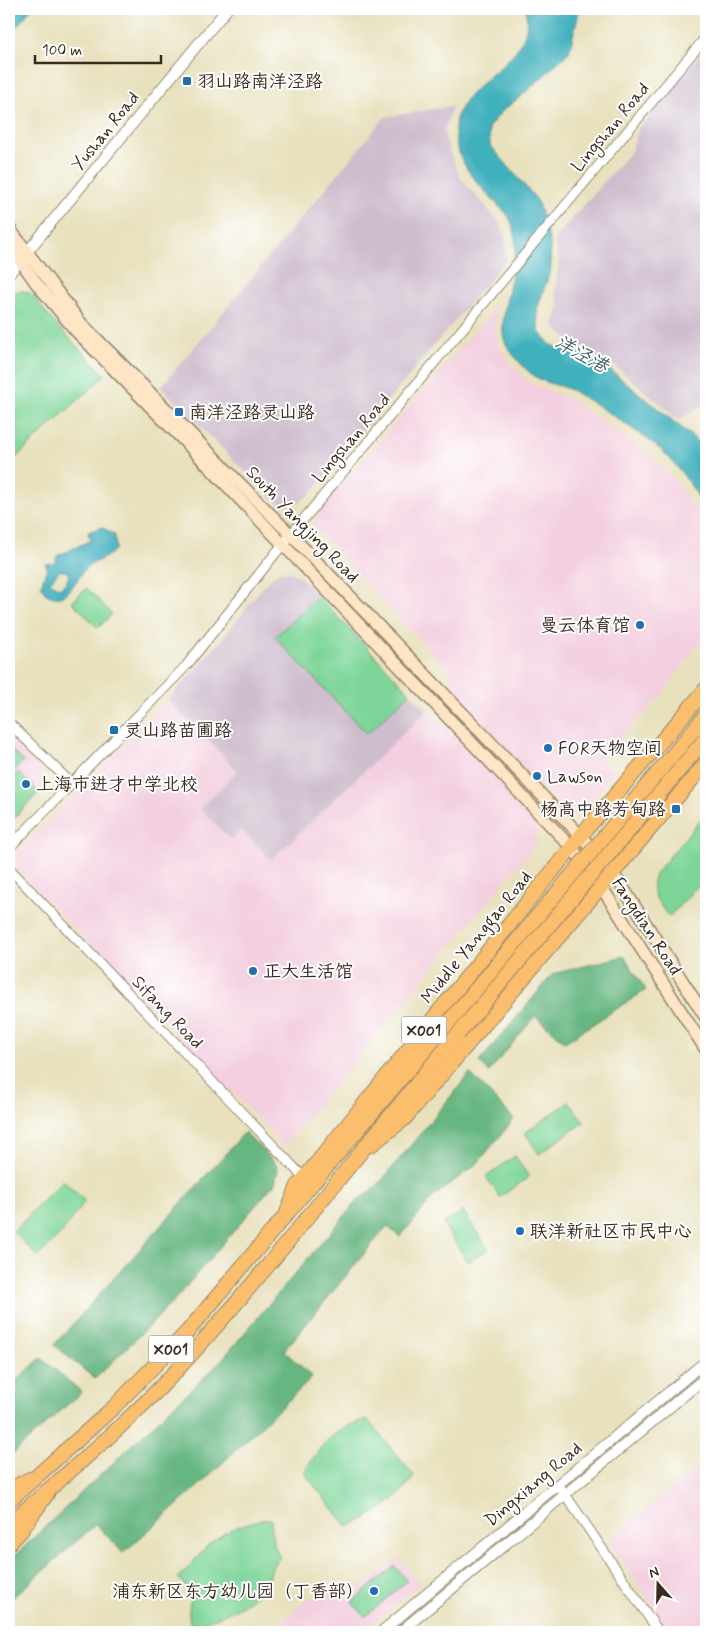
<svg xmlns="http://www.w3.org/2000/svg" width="715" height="1641" viewBox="0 0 715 1641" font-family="Mynerve,'LXGW WenKai TC',sans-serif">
<rect width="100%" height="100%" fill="#fff"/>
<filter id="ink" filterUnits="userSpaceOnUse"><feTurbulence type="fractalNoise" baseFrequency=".02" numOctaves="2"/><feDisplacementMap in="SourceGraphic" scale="10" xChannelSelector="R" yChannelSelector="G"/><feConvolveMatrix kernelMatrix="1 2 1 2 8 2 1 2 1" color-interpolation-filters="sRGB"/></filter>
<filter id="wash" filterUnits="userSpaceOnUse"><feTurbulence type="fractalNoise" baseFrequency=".0096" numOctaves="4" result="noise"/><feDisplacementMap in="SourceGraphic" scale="20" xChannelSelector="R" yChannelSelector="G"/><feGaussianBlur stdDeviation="1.12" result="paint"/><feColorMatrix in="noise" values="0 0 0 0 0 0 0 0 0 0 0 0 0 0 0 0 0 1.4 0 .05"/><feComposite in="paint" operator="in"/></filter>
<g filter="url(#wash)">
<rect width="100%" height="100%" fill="#e8e1bd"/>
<g fill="#f3cfdf">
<polygon points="497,305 495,329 499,347 527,382 566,397 645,450 675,479 702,520 706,534 706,633 661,696 601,757 615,773 576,817 568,815 461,700 444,666 316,530 315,523 320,510"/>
<polygon points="168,700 238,771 200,808 230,840 241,830 271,860 427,711 450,730 532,816 536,824 537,840 534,846 284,1146 16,868 15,864 15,859 20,851"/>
<polygon points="9,739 40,769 43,787 40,793 9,826"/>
<polygon points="706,1461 706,1632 670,1632 608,1541"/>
<polygon points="398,1558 420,1584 363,1632 269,1632 308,1599 367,1584"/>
</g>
<g fill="#cfbdce">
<polygon points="706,48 706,403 679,420 614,365 604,363 556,330 554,322 559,306 555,291 559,260 554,239 632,150 638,129"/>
<polygon points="452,106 444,132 451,155 461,179 500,223 505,235 506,260 309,495 300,502 289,505 278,503 270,497 161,387 385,117"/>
<polygon points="279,572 290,572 300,577 427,711 271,860 241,830 231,840 200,808 238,771 168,700 224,637 264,585"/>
</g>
<g fill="#7ed599" stroke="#5c805c">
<polygon points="20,291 28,292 34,297 50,318 105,375 9,464 9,294"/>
<polygon points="87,588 112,614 98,628 72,602"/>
<polygon points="318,596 410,693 367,734 275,637"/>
<polygon points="9,747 23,761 9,776"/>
<polygon points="18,772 39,792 14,818 9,813 9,782"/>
<path d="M706,813V877L669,917C658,902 647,891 656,873Z"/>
<polygon points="569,1102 584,1122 539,1154 525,1133"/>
<polygon points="515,1156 529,1177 500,1197 486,1177"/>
<polygon points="63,1180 85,1201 61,1234 38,1257 13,1232"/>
<polygon points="463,1211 488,1249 468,1262 443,1224"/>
<path d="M367,1419L414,1476C398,1501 375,1514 348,1527L304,1473C321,1443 334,1429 367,1419Z"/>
<path d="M271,1519L273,1543L280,1558C272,1563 271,1573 267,1581C251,1607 219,1618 191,1625C184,1605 199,1599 178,1578C189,1569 197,1556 207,1546C224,1531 248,1520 271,1519Z"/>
<polygon points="395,1566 407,1581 365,1617 352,1602"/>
</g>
<g fill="#66b681" stroke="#507050">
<polygon points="624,956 646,990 565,1042 535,1016 489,1072 479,1062 553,974"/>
<polygon points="470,1073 514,1119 477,1164 433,1197 400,1237 387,1226 284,1351 313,1377 193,1491 123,1553 96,1524 9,1601 9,1561 219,1363 357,1201 379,1184"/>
<polygon points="245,1132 276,1164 278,1170 275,1183 171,1304 95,1379 54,1345"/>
<polygon points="41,1358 82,1392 9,1457 9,1387"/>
</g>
<g fill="#41b0bd" stroke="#3e6d6e" fill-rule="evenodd">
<polygon points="15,9 31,9 9,37 9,17"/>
<path d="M525,9H580L569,52L524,94L501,112L489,127L490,145L537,200L550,242L551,268L537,310L539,332L551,345L579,354L609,369L693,437L706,453V509C691,486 676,460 654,444C631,428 596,403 571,390C560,385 543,383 533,375C524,369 511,353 506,344C492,317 530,254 509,217C506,212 500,208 496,203C476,182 455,161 455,129C455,80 540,64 525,9Z"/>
<path d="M102,527L115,535L116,549C108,558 95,561 86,568C74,580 67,608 45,593L41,585L47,568L45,564L55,563L57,556L91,540L92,537L89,538L88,532ZM59,571H66L69,575L66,583L59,588L50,582Z"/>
</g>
</g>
<g filter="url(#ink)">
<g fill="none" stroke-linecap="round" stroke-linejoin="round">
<defs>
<g id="minor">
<polyline points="9,723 72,784"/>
<polyline points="9,848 186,666 283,544 706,37"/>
<polyline points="9,868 304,1178"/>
<polyline points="558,1484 659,1632"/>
</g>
<g id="tertiary">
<polyline points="9,274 227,9"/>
<polyline points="381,1632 706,1361"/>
<polyline points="400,1632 706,1377"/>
</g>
<g id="secondary">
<polyline points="9,228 81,323 291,535 581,836 620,883 706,1018"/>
<polyline points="9,244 36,283 76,331 195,452 572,848 587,867"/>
<polyline points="597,880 706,1050"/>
</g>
<g id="primary">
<polyline points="371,1145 404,1119 706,763"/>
<polyline points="288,1210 298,1186 589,826 706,689"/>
<polyline points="9,1490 30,1479"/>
<polyline points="9,1543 20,1532 47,1494"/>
</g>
<g id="trunk">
<polyline points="9,1501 113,1408 188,1331 447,1024"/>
<path d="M9,1524C66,1474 125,1426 176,1371C275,1263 364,1145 458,1034"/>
</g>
</defs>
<use href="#minor" stroke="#92866e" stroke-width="11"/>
<use href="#tertiary" stroke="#92866e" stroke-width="12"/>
<use href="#secondary" stroke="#92866e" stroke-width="14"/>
<use href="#primary" stroke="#92866e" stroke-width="16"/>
<use href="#trunk" stroke="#92866e" stroke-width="16"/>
<use href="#minor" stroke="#fff" stroke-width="9"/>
<use href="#tertiary" stroke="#fff" stroke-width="10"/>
<use href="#secondary" stroke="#fde5c5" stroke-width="11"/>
<use href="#primary" stroke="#fabe6d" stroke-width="14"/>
<use href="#trunk" stroke="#fabe6d" stroke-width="14"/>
<defs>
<g id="trunk-bridge">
<polyline points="447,1024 706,715"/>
<polyline points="458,1034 706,738"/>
</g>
</defs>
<use href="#trunk-bridge" stroke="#92866e" stroke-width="16" stroke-linecap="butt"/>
<use href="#trunk-bridge" stroke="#fabe6d" stroke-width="14"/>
</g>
</g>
<g fill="#1f6fb2" stroke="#fff" stroke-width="2">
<rect x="182" y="76" width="10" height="10" rx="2.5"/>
<rect x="174" y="407" width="10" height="10" rx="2.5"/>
<circle cx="640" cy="625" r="5"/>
<rect x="109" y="725" width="10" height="10" rx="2.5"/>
<circle cx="548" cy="748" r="5"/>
<circle cx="537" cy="776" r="5"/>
<circle cx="26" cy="784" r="5"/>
<rect x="671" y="804" width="10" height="10" rx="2.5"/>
<circle cx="253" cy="971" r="5"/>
<circle cx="520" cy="1231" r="5"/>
<circle cx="374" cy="1591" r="5"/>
</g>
<g text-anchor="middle" stroke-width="4" stroke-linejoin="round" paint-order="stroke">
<g fill="#fff" stroke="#766a62" stroke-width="1">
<rect x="401.5" y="1016.5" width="45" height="27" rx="4"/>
<rect x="148.5" y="1335.5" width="45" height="27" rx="4"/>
</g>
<g font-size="16" font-weight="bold" fill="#3b2a1e">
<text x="424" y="1036">X001</text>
<text x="171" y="1355">X001</text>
</g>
<g font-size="18" fill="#3b2a1e" stroke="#fff" text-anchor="start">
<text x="197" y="87">羽山路南洋泾路</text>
<text x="189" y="418">南洋泾路灵山路</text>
<text x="630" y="631" text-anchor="end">曼云体育馆</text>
<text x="124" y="736">灵山路苗圃路</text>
<text x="558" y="754">FOR天物空间</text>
<text x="547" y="782">Lawson</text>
<text x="36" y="790">上海市进才中学北校</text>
<text x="666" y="815" text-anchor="end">杨高中路芳甸路</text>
<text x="263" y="977">正大生活馆</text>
<text x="530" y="1237">联洋新社区市民中心</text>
<text x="364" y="1597" text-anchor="end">浦东新区东方幼儿园（丁香部）</text>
</g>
<g font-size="18" fill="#3b2a1e" stroke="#fff">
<text transform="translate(610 127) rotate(-50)" y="6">Lingshan Road</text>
<text transform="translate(105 131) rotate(-51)" y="6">Yushan Road</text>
<text transform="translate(351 438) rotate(-50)" y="6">Lingshan Road</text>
<text transform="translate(303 524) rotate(46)" y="6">South Yangjing Road</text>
<text transform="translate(647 926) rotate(57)" y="6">Fangdian Road</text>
<text transform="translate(476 937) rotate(-51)" y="6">Middle Yanggao Road</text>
<text transform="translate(168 1012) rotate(46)" y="6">Sifang Road</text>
<text transform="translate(533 1484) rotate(-40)" y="6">Dingxiang Road</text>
</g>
<g font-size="19" font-style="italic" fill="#3d605e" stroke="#fff">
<text transform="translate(582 353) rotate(29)" y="7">洋泾港</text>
</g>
</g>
<rect width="715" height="1641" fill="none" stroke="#fff" stroke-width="30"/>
<g transform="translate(658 1584) rotate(340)" stroke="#ffffff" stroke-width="4" paint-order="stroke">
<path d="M0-4L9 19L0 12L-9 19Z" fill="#3b2a1e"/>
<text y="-8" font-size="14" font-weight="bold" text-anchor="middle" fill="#3b2a1e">N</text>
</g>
<path d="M35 55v8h126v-8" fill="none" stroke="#3b2a1e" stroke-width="2.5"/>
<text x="42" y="55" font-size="15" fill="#3b2a1e" stroke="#ffffff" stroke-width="4" paint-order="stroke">100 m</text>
</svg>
